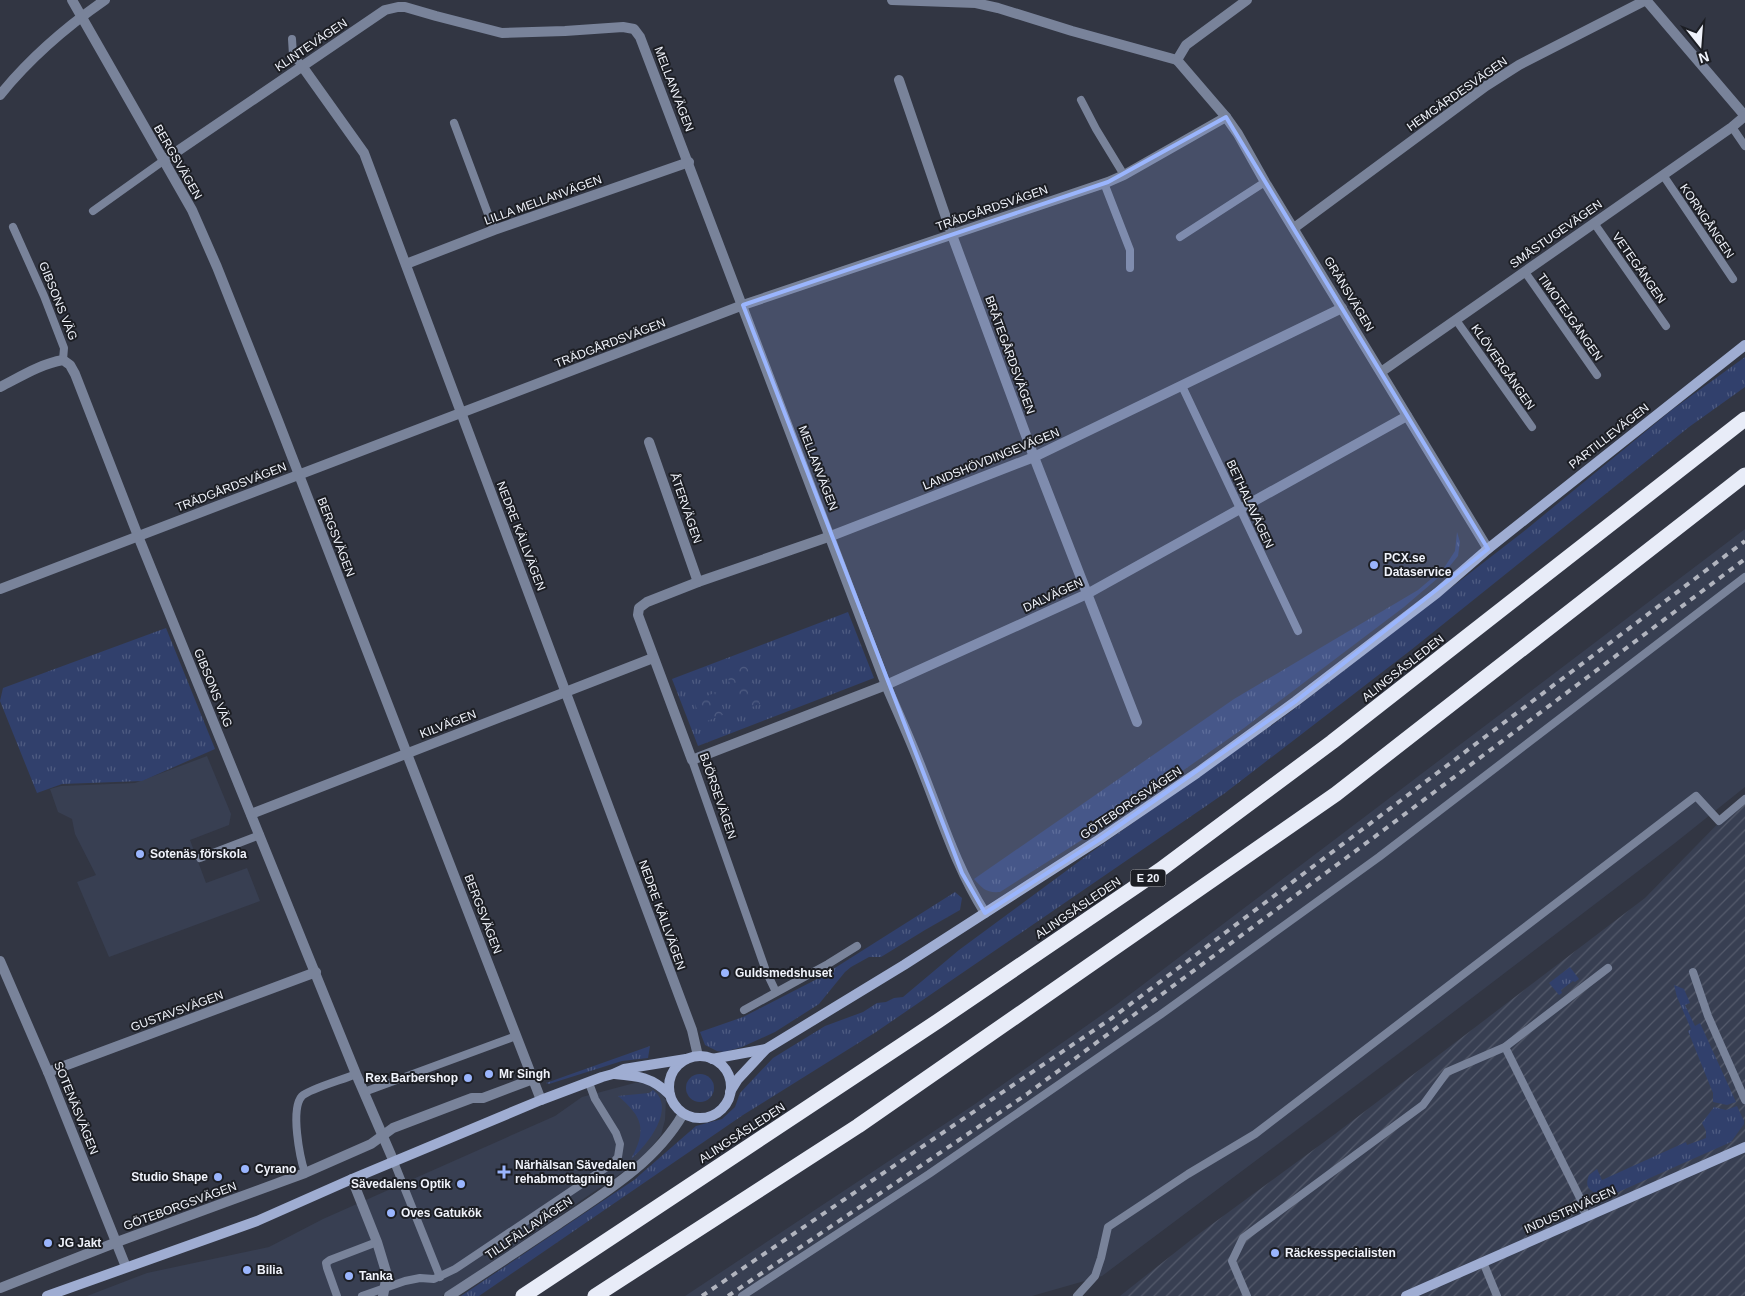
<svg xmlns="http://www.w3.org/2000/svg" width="1745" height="1296" viewBox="0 0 1745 1296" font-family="Arial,sans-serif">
<defs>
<pattern id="industrial-furrows" width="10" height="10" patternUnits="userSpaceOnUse" patternTransform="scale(1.25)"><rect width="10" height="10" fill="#383f52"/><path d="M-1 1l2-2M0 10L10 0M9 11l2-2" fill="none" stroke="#555b6c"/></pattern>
<pattern id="grass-tufts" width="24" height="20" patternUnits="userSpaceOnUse" patternTransform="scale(1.25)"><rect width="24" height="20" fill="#31406c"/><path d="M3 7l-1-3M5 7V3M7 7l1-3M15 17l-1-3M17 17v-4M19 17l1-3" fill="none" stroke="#4f5c82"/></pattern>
<pattern id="park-crowns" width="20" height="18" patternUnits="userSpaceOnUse" patternTransform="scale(1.25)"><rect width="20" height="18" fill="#31406c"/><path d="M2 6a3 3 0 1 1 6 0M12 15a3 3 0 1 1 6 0" fill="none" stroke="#4f5c82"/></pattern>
</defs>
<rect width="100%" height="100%" fill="#323643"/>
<g fill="#383f52">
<polygon points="1745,529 1745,787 1675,843 1426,1033 1102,1276 1032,1296 685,1296 975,1104 1116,1005"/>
<polygon points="207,756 231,814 229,825 190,840 206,883 247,868 260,901 109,957 77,882 96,875 75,834 72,819 58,812 50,789 61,786 135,783"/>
<polygon points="642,1081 657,1087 666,1100 665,1120 661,1135 643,1158 442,1296 87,1296 147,1273 269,1247 323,1219 555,1116 582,1097"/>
</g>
<polygon fill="url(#industrial-furrows)" points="1745,796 1745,1296 1120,1296 1196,1236 1335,1134 1645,898"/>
<g fill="url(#grass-tufts)">
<polygon points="1745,357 1745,387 1689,427 1411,650 1225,793 876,1032 743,1115 479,1296 461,1296 634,1180 696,1126 722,1119 735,1107 740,1093 773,1058 825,1026 863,1012 877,1003 886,1002 894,998 903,997 959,950 1093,851 1289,713 1523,532 1673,409"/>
<path d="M1457,532L1460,542L1458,556L1445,572L1404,607L1244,728L1099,829L1000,892C986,893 983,889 974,879L1234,699L1418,590L1444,568L1455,551Z"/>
<polygon points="848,612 874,678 698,746 672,679"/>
<polygon points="166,628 215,749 142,781 62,784 37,793 0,701 3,688"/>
<polygon points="955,892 962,898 960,910 925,930 881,957 869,957 851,967 845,972 819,1004 775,1032 742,1047 724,1052 717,1051 705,1045 700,1032 743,1017 819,978"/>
<polygon points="1570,967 1579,979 1575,982 1573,981 1561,990 1562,993 1559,995 1549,983"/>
<polygon points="1674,985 1684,989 1690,1003 1685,1005 1695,1026 1700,1023 1736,1102 1727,1105 1713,1102 1713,1093 1688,1031 1691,1029 1677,997"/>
<polygon points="650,1046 648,1058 622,1061 549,1084 546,1083"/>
<circle cx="700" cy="1088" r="14"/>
<path d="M653,1090C677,1108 647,1146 631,1159C647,1130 643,1117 618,1096L649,1093Z"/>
<path d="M1737,1106L1744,1121V1124L1731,1142L1616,1193C1602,1196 1581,1194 1589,1175L1597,1169L1602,1180L1686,1142L1687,1145L1706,1138V1131L1702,1123L1714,1107L1726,1110Z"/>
</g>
<g fill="url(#park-crowns)">
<polygon points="746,662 760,704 740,711 725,670"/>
<polygon points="717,692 725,714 702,723 694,701"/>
</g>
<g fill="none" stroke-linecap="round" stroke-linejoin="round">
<g stroke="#79839a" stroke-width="8">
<polyline points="292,39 293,55 302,66"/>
<polyline points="1081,100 1096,129 1124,175"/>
<polyline points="454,123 494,230"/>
<polyline points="1732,127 1745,146"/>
<polyline points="1663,175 1733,279"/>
<polyline points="1104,183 1130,250 1130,268"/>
<polyline points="93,211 163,161"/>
<polyline points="1594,223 1666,326"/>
<polyline points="13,227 44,296 64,348 63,360"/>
<polyline points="1180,237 1265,182"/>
<polyline points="1525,272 1597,375"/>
<polyline points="1456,320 1532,427"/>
<polyline points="1182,386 1298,631"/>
<polyline points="692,760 766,971 776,992"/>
<polyline points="200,858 260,835"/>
<polyline points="1693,972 1708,1016 1745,1100"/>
<polyline points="744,1010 828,964 857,946"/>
<polyline points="1505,1047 1580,1198 1586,1217"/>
<polyline points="364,1092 516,1036"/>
<polyline points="394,1162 440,1277"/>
<path d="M305,1173C300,1158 290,1109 302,1096C309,1089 345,1079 356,1074"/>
<polyline points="1483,1262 1497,1296"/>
<polyline points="337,1296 327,1268 326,1263 330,1260 377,1242"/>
<polyline points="362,1296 405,1281 420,1278 434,1279 455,1269 613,1163 618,1157 620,1144 616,1133 595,1099 589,1083"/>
<polyline points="742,1296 929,1174 1160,1015 1379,857 1745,577"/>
<polyline points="1077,1296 1095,1276 1101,1258 1108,1227 1188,1174 1255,1134 1696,796 1719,821 1745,799"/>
<polyline points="1247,1296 1232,1261 1243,1238 1423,1105 1447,1072 1505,1047 1608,968"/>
</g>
<g stroke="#79839a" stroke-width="10">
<polyline points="72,0 192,210 217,267 277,418 541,1100"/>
<polyline points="892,0 976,3 998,8 1072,31 1177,60"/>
<polyline points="1646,0 1745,116"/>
<polyline points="1177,60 1226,117 1238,134 1265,182 1488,549"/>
<polyline points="1177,60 1186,45 1247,0"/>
<polyline points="302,66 364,153 692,1030 698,1056"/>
<polyline points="899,80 952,235 1034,457 1137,722"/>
<path d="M0,95C30,58 66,27 105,0"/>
<path d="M163,161L385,10L398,7H405L436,16L502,33L565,31L623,27L634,29L640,37L886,685C898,713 911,741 922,770C942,820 956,867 985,913"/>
<polyline points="1294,228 1486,86 1519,65 1646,0"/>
<polyline points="406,264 494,230 689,162"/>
<polyline points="1342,308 1034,457 831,536 698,582 647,602 639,608 638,615 692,760 886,685 1087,594 1407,416"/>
<polyline points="1381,372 1732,127 1745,116"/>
<path d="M0,387C20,377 40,364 63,360L70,365L75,374L138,536L356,1074L394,1162"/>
<polyline points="649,442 698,582"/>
<polyline points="0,589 743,305 1108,182 1124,175 1226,117"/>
<polyline points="251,814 653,658"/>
<polyline points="0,961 48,1072 126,1267"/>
<polyline points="48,1072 316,972"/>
<polyline points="352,1179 377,1242 387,1275 383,1296"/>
<polyline points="0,1288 117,1242 305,1173 371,1144 393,1128 456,1104 472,1098 483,1098 533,1079"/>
<path d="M449,1296C486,1272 522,1248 558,1224C604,1193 655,1163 683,1114"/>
</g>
<g stroke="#9fadd2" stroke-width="10">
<circle cx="700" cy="1087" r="31"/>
<polyline points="712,1059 766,1049"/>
<path d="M614,1074C638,1076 652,1077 670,1095"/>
<polyline points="730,1092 738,1079 766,1049 904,965 1100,839 1197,773 1296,701 1437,593 1489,548 1745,345"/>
<polyline points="47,1296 257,1221 352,1179 541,1100 602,1077 613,1074 624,1069 686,1059"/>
<polyline points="1406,1296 1745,1147"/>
</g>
<g stroke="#e8ecf8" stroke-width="15">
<polyline points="523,1296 938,1021 1160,870 1332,742 1745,419"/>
<polyline points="595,1296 858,1126 1336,794 1745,475"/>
</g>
<g stroke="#b1b4be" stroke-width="4" stroke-dasharray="6 6" stroke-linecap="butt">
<polyline points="702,1296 1112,1018 1745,541"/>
<polyline points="728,1296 1027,1094 1369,841 1745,559"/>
</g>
</g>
<path fill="#9ab5fd" fill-opacity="0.2" stroke="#9ab5fd" stroke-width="4" stroke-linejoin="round" d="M1226,117L1488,549L1296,701L1100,839L985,913L962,873L743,305L1108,182Z"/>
<g fill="#9ab5fd" stroke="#1c1e24" stroke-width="2">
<circle cx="1374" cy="565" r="5"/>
<circle cx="140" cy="854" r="5"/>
<circle cx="725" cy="973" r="5"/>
<circle cx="489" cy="1074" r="5"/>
<circle cx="468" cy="1078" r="5"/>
<circle cx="245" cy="1169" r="5"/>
<path d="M501.5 1164.5h5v5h5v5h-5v5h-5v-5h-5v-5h5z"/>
<circle cx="218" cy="1177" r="5"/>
<circle cx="461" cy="1184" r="5"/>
<circle cx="391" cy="1213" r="5"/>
<circle cx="48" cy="1243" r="5"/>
<circle cx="1275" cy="1253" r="5"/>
<circle cx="247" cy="1270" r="5"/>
<circle cx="349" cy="1276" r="5"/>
</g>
<g text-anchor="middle" stroke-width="4" stroke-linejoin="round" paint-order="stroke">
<rect fill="#1c1e24" stroke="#b0b3ba" stroke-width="1" x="1130.5" y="869.5" width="35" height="17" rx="4"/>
<g font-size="11" font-weight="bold" fill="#f0f3fb">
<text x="1148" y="882">E 20</text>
</g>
<g font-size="12" fill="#f0f3fb" stroke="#1c1e24">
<text transform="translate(311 45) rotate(-34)" y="4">KLINTEVÄGEN</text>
<text transform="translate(674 89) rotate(69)" y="4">MELLANVÄGEN</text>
<text transform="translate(1457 94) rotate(-35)" y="4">HEMGÄRDESVÄGEN</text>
<text transform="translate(178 162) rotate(60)" y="4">BERGSVÄGEN</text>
<text transform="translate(543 200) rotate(-20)" y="4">LILLA MELLANVÄGEN</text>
<text transform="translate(992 208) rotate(-19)" y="4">TRÄDGÅRDSVÄGEN</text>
<text transform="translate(1707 221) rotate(56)" y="4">KORNGÅNGEN</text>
<text transform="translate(1556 234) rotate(-35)" y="4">SMÅSTUGEVÄGEN</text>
<text transform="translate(1639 268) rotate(55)" y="4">VETEGÅNGEN</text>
<text transform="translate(1349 294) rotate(59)" y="4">GRÄNSVÄGEN</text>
<text transform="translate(58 301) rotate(68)" y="4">GIBSONS VÄG</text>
<text transform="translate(1570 317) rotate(55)" y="4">TIMOTEJGÅNGEN</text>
<text transform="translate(610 343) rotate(-21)" y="4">TRÄDGÅRDSVÄGEN</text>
<text transform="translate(1010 355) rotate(70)" y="4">BRÅTEGÅRDSVÄGEN</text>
<text transform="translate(1503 367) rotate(55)" y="4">KLÖVERGÅNGEN</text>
<text transform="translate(1609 436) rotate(-38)" y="4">PARTILLEVÄGEN</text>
<text transform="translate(991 459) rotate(-22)" y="4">LANDSHÖVDINGEVÄGEN</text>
<text transform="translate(818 468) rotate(69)" y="4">MELLANVÄGEN</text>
<text transform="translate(231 487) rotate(-21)" y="4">TRÄDGÅRDSVÄGEN</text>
<text transform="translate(1250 504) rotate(65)" y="4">BETHALAVÄGEN</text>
<text transform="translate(686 508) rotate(71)" y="4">ÅTERVÄGEN</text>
<text transform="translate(521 536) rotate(69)" y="4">NEDRE KÄLLVÄGEN</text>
<text transform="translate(336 537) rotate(69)" y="4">BERGSVÄGEN</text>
<text transform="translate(1053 595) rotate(-25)" y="4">DALVÄGEN</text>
<text transform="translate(1403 668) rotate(-38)" y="4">ALINGSÅSLEDEN</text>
<text transform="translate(213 688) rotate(68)" y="4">GIBSONS VÄG</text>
<text transform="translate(448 724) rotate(-21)" y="4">KILVÄGEN</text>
<text transform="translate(718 796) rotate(71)" y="4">BJÖRSEVÄGEN</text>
<text transform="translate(1131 803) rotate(-34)" y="4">GÖTEBORGSVÄGEN</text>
<text transform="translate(1078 908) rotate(-34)" y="4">ALINGSÅSLEDEN</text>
<text transform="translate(483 914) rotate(69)" y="4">BERGSVÄGEN</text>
<text transform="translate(662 915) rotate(70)" y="4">NEDRE KÄLLVÄGEN</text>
<text transform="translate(177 1011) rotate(-20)" y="4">GUSTAVSVÄGEN</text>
<text transform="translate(76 1108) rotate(68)" y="4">SOTENÄSVÄGEN</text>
<text transform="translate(742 1133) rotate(-33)" y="4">ALINGSÅSLEDEN</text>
<text transform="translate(180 1206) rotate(-20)" y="4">GÖTEBORGSVÄGEN</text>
<text transform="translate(1570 1210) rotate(-24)" y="4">INDUSTRIVÄGEN</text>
<text transform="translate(529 1228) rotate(-34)" y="4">TILLFÄLLAVÄGEN</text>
</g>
<g font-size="12" font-weight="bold" fill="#f0f3fb" stroke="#1c1e24" text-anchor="start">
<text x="1384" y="562">PCX.se<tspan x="1384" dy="14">Dataservice</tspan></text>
<text x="150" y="858">Sotenäs förskola</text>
<text x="735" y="977">Guldsmedshuset</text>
<text x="499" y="1078">Mr Singh</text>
<text x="458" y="1082" text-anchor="end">Rex Barbershop</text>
<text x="515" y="1169">Närhälsan Sävedalen<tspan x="515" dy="14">rehabmottagning</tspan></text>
<text x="255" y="1173">Cyrano</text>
<text x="208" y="1181" text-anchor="end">Studio Shape</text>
<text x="451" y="1188" text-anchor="end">Sävedalens Optik</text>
<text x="401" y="1217">Oves Gatukök</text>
<text x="58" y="1247">JG Jakt</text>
<text x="1285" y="1257">Räckesspecialisten</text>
<text x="257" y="1274">Bilia</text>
<text x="359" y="1280">Tanka</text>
</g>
</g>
<g transform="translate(1700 45) rotate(163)" stroke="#1c1e24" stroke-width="4" paint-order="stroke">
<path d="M0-4L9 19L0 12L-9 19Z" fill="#f0f3fb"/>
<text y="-8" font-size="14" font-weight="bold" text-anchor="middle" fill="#f0f3fb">N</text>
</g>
</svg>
